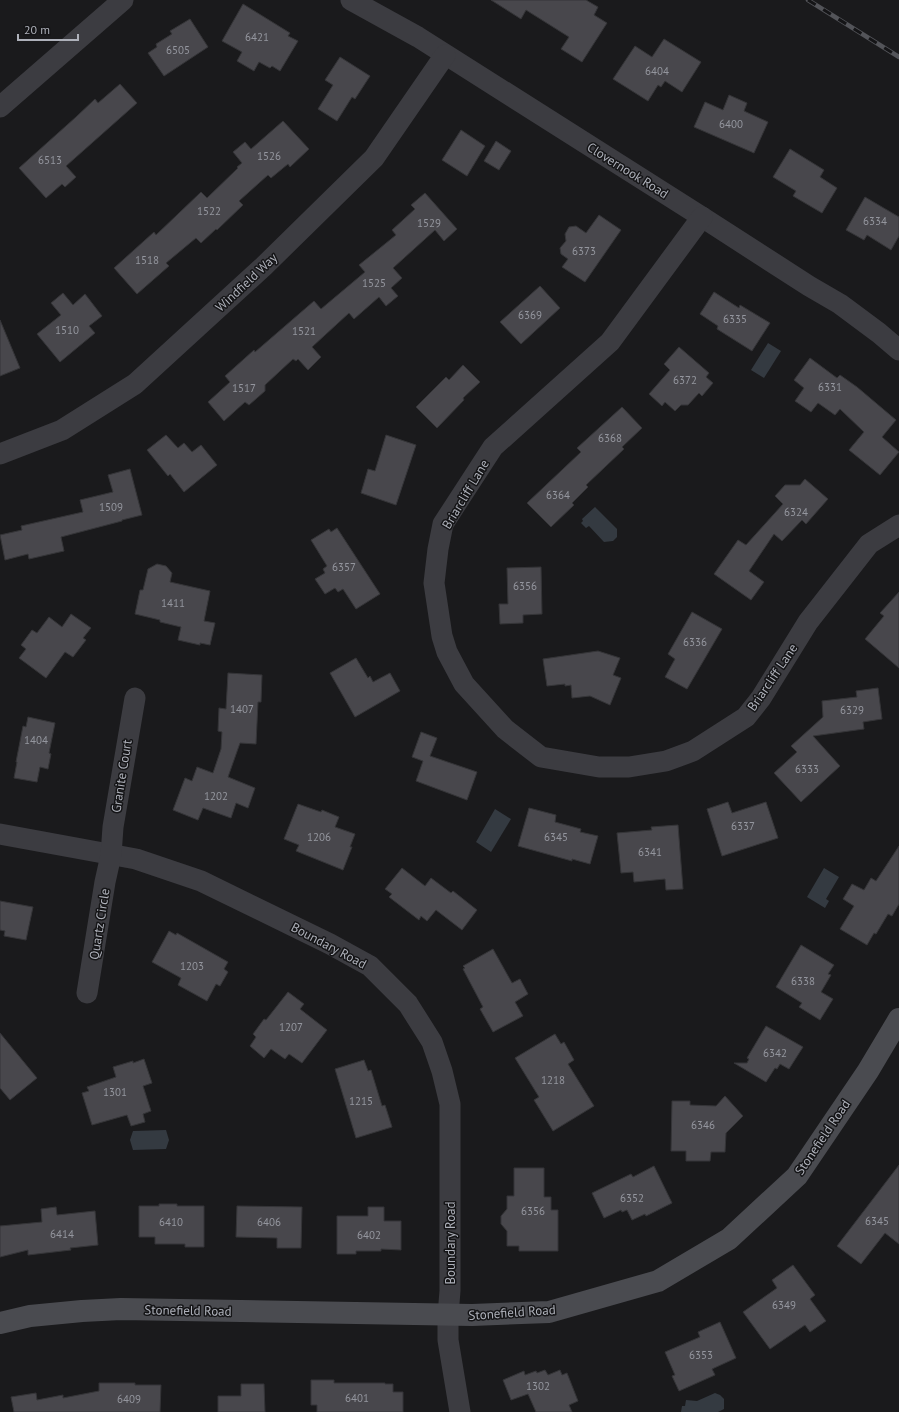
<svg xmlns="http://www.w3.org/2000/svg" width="899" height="1412" viewBox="0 0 899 1412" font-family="'PT Sans',sans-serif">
<rect width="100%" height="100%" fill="#1a1a1c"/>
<g fill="#343a41">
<polygon points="768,343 781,351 764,378 751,370"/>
<polygon points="595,507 617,529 617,537 613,541 604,542 589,526 586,528 581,523 583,521 582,519"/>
<polygon points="495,809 511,819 491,852 476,842"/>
<polygon points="824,868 839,877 826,899 829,901 825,908 807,897"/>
<polygon points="166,1130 169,1140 166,1149 133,1150 130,1140 133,1131"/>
<polygon points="715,1393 720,1395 724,1399 724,1409 718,1412 681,1412 682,1406 685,1406 686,1400 697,1401"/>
</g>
<g fill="#48474c" stroke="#353538">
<polygon points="491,0 586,0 598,7 594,15 607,23 582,62 561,49 569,37 526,10 521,19"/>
<polygon points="243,4 290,33 288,36 298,41 280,71 272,66 270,68 259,62 254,71 237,61 242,52 222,41"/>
<polygon points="190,19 208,47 164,76 148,53 157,47 156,44 172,34 170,31"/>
<polygon points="664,39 701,62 682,92 665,81 661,87 658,85 648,101 613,79 635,46 652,57"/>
<polygon points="340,57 370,76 355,99 352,97 337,121 318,109 333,85 325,80"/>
<polygon points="120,84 137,103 66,166 76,177 65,187 62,184 46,198 19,168 76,117 95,99 98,103"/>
<polygon points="729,95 747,103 744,111 768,122 754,153 694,127 705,102 723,110"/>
<polygon points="283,121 309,149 290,167 288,164 271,178 268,175 239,201 243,205 217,230 216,229 201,243 196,238 166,263 169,266 137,294 114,268 154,232 156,235 201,192 207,198 238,168 237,167 242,163 233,152 245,142 251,149"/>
<polygon points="461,130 485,146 467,176 442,160"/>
<polygon points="496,141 511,151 499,170 484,161"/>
<polygon points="790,149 824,170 820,177 837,188 822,213 793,196 796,191 773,177"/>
<polygon points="425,193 457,229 444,241 435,230 393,268 402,278 391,288 398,296 386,306 379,297 354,319 349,313 312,347 321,357 308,370 298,359 296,361 293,359 265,385 265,391 249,405 245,402 224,421 208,402 230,382 225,376 254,350 255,352 314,301 321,309 365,272 359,265 396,235 392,230 415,209 411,205"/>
<polygon points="865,197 899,217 899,236 891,250 867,235 864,240 846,230"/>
<polygon points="599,215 621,230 585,282 562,267 568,259 561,254 560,248 566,241 565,234 569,227 576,226 586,233"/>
<polygon points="540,286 560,308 521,344 500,322"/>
<polygon points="714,292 739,308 740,305 770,323 752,351 717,329 718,326 700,314"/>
<polygon points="63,293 73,305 85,294 102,316 89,326 95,333 60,362 37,334 61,315 51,303"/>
<polygon points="0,320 20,368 0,376"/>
<polygon points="679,347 709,373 706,377 713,383 702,396 699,393 688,405 681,405 675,411 665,402 662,406 649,394 670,370 664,364"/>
<polygon points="810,358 837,378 840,375 857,387 896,420 882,437 899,452 880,475 849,450 864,432 840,409 835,415 818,403 811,412 795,401 804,388 794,380"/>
<polygon points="463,365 480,382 463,398 464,400 437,428 416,407 446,377 449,380"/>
<polygon points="622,407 642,428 622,447 624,449 586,485 588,487 572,503 574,505 551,527 527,503 581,452 577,448"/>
<polygon points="166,435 178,448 184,443 192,452 201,445 217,465 184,492 170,474 168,476 147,450"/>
<polygon points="386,435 416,445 396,505 361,493 368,469 375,471"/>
<polygon points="130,469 142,515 122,520 122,521 61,537 64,551 29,559 28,554 5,560 0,535 22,530 21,526 83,512 80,500 113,492 108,475"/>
<polygon points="805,479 828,499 806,524 802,520 782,541 774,534 749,571 764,582 751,600 714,574 738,540 746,545 783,504 775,496 785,485 800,485"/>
<polygon points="337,528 380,594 356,609 343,589 338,592 335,588 325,594 315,579 325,573 323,569 327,566 311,540 329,529 331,532"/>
<polygon points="157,564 166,566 172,573 170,582 210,591 204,621 215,623 210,645 200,643 200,645 178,640 181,627 160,622 160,620 135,614 140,590 143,590 148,569"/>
<polygon points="541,567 542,614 523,615 523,623 500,624 499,604 508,604 507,568"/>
<polygon points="899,592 899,668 865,639 884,616 880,613"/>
<polygon points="692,612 722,629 687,689 665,677 675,659 668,654"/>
<polygon points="71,614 91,628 83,638 86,640 73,657 65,652 46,678 19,658 26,649 21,645 32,630 37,633 49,617 62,627"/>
<polygon points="598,651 620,658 613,675 621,678 610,705 590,696 572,698 571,685 565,686 565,684 547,686 543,659"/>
<polygon points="356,658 368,678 370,676 373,682 390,673 400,691 355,717 330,673"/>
<polygon points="228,673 262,675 261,702 258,702 256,744 240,743 228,777 255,788 248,808 236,803 231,818 203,808 198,820 173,810 185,778 192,781 197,767 213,773 221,749 222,732 218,731 219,708 226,709"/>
<polygon points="878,688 882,719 863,722 864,729 813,736 840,766 801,802 774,773 797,752 791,746 823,717 822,701 857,697 856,691"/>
<polygon points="28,717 55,723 49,753 51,754 48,769 40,767 37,782 14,778 17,762 16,762 23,726 26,727"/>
<polygon points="421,732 437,738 430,756 477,772 467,800 416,781 423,761 412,757"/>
<polygon points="728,802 732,813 766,802 778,838 722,856 707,809"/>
<polygon points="298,804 321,812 322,810 339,817 335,827 355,834 350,847 352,847 343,870 296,851 299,845 284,839"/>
<polygon points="529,808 556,815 555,822 581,829 580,832 598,836 590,864 572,859 572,861 518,846"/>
<polygon points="678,825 683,889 666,890 665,879 634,882 633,872 621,873 617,833 652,830 651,827"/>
<polygon points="899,846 899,904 892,916 888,914 876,934 874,933 867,945 840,929 854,906 843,899 852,884 864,890 871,878 876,881"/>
<polygon points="402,868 425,886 431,878 451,893 453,891 477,910 462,930 436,910 427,921 421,916 419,920 389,897 392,894 385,889"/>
<polygon points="0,901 33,907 26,940 4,936 5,931 0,930"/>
<polygon points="169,931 176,935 177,933 228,962 224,969 228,972 220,986 216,984 207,1001 178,985 181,978 152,962"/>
<polygon points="801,945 834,965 828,974 831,975 821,992 833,999 820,1020 799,1007 802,1003 776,987"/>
<polygon points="493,949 512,983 520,979 528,994 515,1002 523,1016 493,1032 480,1009 483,1007 463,969 465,968 463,966"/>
<polygon points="288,992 304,1004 300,1009 327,1030 302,1063 289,1054 285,1059 271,1049 264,1058 250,1046 256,1037 253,1034 264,1019 266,1020"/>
<polygon points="766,1026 803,1047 789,1069 780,1064 777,1069 775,1068 766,1082 734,1063 747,1063 749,1059 747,1058"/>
<polygon points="0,1033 37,1078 10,1100 0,1088"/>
<polygon points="555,1034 561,1044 564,1042 574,1060 568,1064 594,1106 553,1131 534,1100 539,1097 515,1058"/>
<polygon points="144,1059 152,1083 143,1086 151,1111 143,1114 145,1122 131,1126 127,1115 92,1125 82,1093 89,1091 87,1087 116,1077 113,1067 133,1061 133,1063"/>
<polygon points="364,1060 368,1071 371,1070 382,1106 385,1105 392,1127 356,1138 335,1069"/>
<polygon points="725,1096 743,1116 726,1133 725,1152 711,1152 710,1161 686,1161 686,1151 671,1151 672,1101 690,1101 690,1105 716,1106"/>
<polygon points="899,1165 899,1244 885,1233 861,1264 837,1246"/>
<polygon points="654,1166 672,1203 646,1216 645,1214 632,1220 627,1210 622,1212 621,1210 604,1218 592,1193 631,1174 633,1177"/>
<polygon points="514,1168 544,1168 544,1197 551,1197 551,1210 558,1210 558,1251 519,1251 519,1246 507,1246 507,1231 501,1224 501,1216 507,1209 507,1196 514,1196"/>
<polygon points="159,1204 177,1204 177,1206 204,1206 204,1247 185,1247 185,1244 155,1244 155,1237 139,1237 139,1206 159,1206"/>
<polygon points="237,1206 302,1207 301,1248 277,1248 277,1238 236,1237"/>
<polygon points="56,1207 57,1215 95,1211 98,1245 70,1248 71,1250 28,1255 28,1250 0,1257 0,1226 42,1222 41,1209"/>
<polygon points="368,1207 384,1207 384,1221 401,1221 401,1250 381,1249 381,1251 356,1251 356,1254 337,1254 337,1216 368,1216"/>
<polygon points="793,1265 815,1295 810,1299 826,1321 810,1332 805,1325 770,1349 743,1312 777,1288 772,1280"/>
<polygon points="720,1322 736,1358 712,1369 715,1375 679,1391 672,1376 675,1375 665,1352 700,1337 698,1332"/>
<polygon points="545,1370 548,1375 560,1370 562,1375 567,1373 578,1401 569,1405 572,1412 536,1412 528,1394 511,1400 503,1380 524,1371 525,1375 536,1371 537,1373"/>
<polygon points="311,1380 334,1380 334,1383 385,1383 385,1384 393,1384 393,1392 403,1392 403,1412 317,1412 317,1405 311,1405"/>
<polygon points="99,1383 135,1383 135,1385 161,1385 160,1412 14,1412 11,1397 36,1393 37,1400 63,1395 63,1398 99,1391"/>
<polygon points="241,1384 264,1384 265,1412 218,1412 218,1396 241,1396"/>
</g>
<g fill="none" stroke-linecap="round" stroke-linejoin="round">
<g stroke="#3c3c41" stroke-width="21">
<polyline points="351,0 418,37 702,217 809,286 840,304 879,333 899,350"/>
<polyline points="0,107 123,0"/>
<polyline points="702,217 610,342 493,447 443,524 438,549 434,583 442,636 447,652 464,684 505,729 541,757 599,767 629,767 666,761 693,751 746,717 761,698 808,622 869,544 899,525"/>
<polyline points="0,454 62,430 135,384 264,266 374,158 445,55"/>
<polyline points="0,834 136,859 201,881 330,944 370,966 408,1004 432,1042 442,1071 450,1104 450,1291 448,1315 448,1340 460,1412"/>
<polyline points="87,993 105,882 111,855 113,827 135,698"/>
</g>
<polyline stroke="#4a4b50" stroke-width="22" points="0,1323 30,1316 82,1311 121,1309 472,1315 549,1312 658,1281 729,1239 797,1176 868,1071 899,1019"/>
<defs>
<polyline id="rail" points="808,0 899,57"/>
</defs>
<use href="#rail" stroke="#535459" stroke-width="4.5"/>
<use href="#rail" stroke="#151517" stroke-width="3" stroke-dasharray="9" stroke-linecap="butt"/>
</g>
<g text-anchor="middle" stroke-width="3" stroke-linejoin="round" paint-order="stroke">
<g font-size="11" fill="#94969e">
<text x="257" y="41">6421</text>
<text x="178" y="54">6505</text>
<text x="657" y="75">6404</text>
<text x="731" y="128">6400</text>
<text x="269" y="160">1526</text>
<text x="50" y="164">6513</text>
<text x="209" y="215">1522</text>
<text x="875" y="225">6334</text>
<text x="429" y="227">1529</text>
<text x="584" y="255">6373</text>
<text x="147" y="264">1518</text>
<text x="374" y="287">1525</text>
<text x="530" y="319">6369</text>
<text x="735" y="323">6335</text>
<text x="67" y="334">1510</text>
<text x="304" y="335">1521</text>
<text x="685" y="384">6372</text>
<text x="830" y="391">6331</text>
<text x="244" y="392">1517</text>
<text x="610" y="442">6368</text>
<text x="558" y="499">6364</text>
<text x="111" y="511">1509</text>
<text x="796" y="516">6324</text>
<text x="344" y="571">6357</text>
<text x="525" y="590">6356</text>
<text x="173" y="607">1411</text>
<text x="695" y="646">6336</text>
<text x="242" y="713">1407</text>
<text x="852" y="714">6329</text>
<text x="36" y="744">1404</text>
<text x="807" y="773">6333</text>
<text x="216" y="800">1202</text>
<text x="743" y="830">6337</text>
<text x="319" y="841">1206</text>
<text x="556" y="841">6345</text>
<text x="650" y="856">6341</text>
<text x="192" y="970">1203</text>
<text x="803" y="985">6338</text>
<text x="291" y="1031">1207</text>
<text x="775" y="1057">6342</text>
<text x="553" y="1084">1218</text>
<text x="115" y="1096">1301</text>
<text x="361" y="1105">1215</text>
<text x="703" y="1129">6346</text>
<text x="632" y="1202">6352</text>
<text x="533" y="1215">6356</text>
<text x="877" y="1225">6345</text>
<text x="171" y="1226">6410</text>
<text x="269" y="1226">6406</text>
<text x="62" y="1238">6414</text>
<text x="369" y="1239">6402</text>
<text x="784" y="1309">6349</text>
<text x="701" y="1359">6353</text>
<text x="538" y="1390">1302</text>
<text x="357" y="1402">6401</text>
<text x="129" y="1403">6409</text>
</g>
<g font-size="13" fill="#aeb1ba" stroke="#151517">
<text transform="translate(628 170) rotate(32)" y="5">Clovernook Road</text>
<text transform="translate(246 282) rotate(-43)" y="5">Windfield Way</text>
<text transform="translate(465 494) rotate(-59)" y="5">Briarcliff Lane</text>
<text transform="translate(772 677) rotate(-56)" y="5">Briarcliff Lane</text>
<text transform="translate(121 776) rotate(-81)" y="5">Granite Court</text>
<text transform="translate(99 924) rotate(-81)" y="5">Quartz Circle</text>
<text transform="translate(329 945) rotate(28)" y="5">Boundary Road</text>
<text transform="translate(822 1137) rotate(-56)" y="5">Stonefield Road</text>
<text transform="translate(450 1243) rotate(-90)" y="5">Boundary Road</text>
<text transform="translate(188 1310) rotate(1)" y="5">Stonefield Road</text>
<text transform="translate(512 1312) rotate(-4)" y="5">Stonefield Road</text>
</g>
</g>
<path d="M18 34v6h60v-6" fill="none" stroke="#aeb1ba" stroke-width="2"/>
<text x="24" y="34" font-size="12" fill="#aeb1ba" stroke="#151517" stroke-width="3" paint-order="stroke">20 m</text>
</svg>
